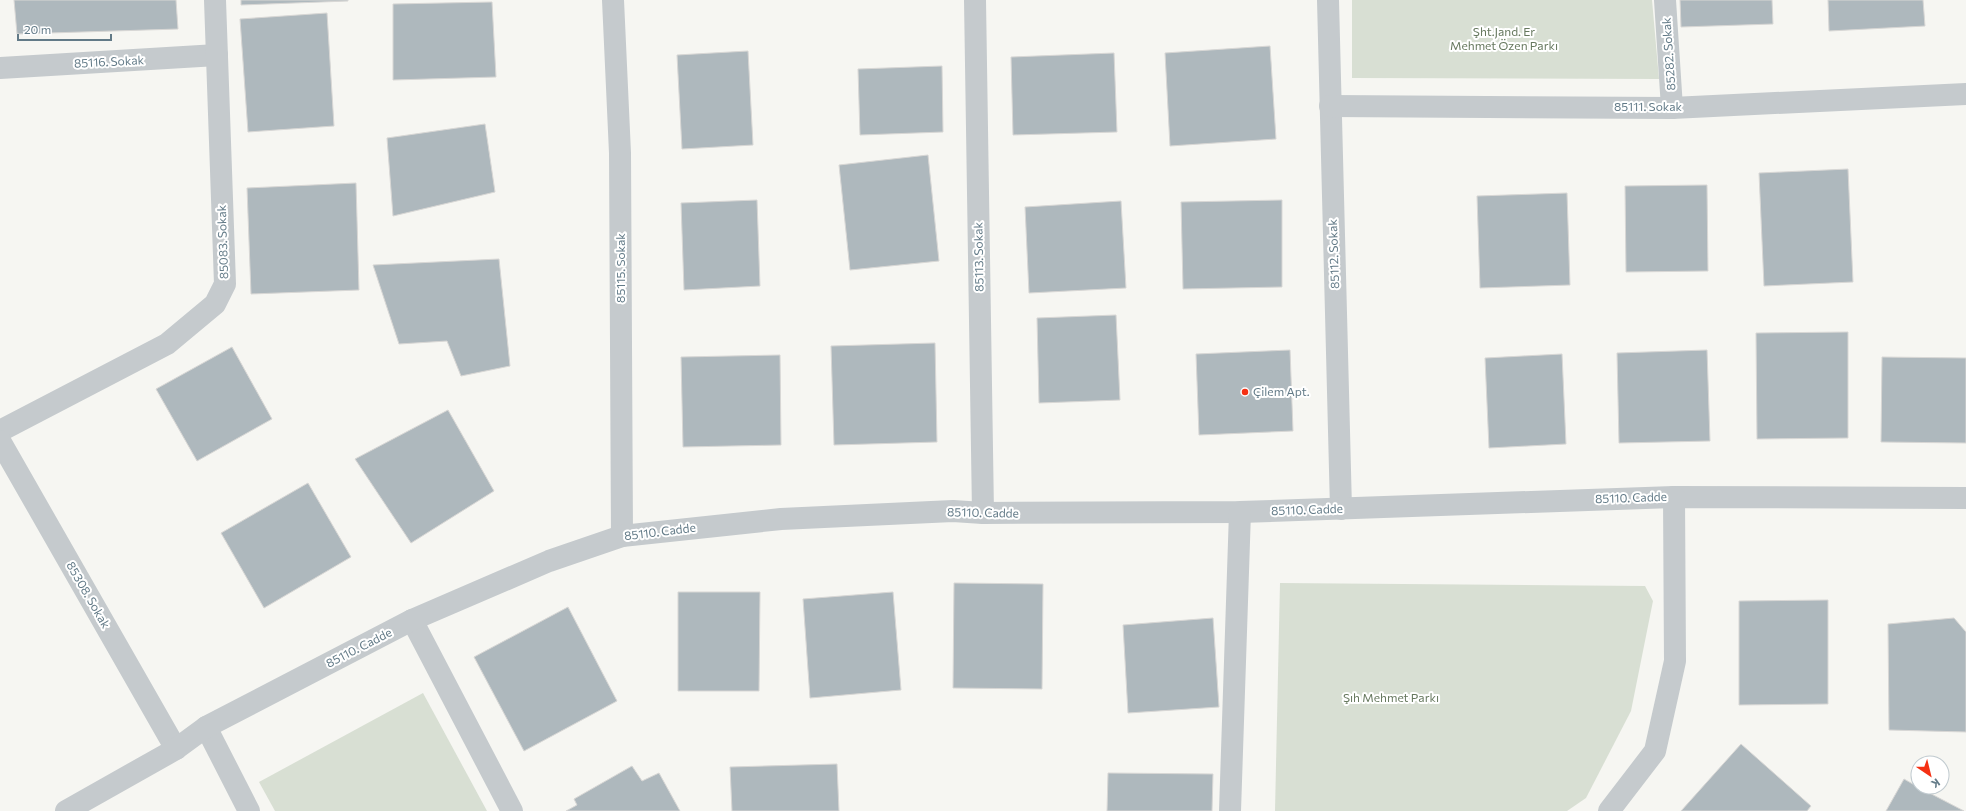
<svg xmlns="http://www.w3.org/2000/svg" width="1966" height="811" viewBox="0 0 1966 811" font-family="Commissioner,sans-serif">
<rect width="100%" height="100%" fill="#f6f6f2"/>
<g fill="#d8dfd3">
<polygon points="1352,0 1652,0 1659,79 1352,78"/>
<polygon points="1280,583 1645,586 1653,601 1631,711 1586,798 1567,811 1275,811"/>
<polygon points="423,693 487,811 275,811 259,782"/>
</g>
<g fill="#aeb8bd" stroke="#d8d7d5">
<polygon points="14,0 176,0 178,29 17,34"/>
<polygon points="241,0 348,0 348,1 241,5"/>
<polygon points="1680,0 1772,0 1773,24 1681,27"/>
<polygon points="1828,0 1923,0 1925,26 1829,31"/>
<polygon points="492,2 496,77 393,80 393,4"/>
<polygon points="327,13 334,126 248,132 240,19"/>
<polygon points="1270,46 1276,139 1170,146 1165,53"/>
<polygon points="748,51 753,145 682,149 677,55"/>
<polygon points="1114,53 1117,132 1013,135 1011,57"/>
<polygon points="942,66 943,132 860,135 858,69"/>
<polygon points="485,124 495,192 393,216 387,138"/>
<polygon points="928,155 939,261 850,270 839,165"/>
<polygon points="1848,169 1853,282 1764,286 1759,173"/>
<polygon points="356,183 359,290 251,294 247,188"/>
<polygon points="1707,185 1708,271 1626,272 1625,186"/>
<polygon points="1567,193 1570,285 1480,288 1477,196"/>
<polygon points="757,200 760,286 684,290 681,203"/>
<polygon points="1282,200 1282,287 1183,289 1181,202"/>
<polygon points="1121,201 1126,288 1029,293 1025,207"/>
<polygon points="499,259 510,366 461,376 447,341 399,344 373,265"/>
<polygon points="1116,315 1120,400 1039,403 1037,318"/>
<polygon points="1848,332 1848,438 1757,439 1756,333"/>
<polygon points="935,343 937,442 834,445 831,346"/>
<polygon points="232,347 272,419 197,461 156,389"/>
<polygon points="1290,350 1293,431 1199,435 1196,354"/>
<polygon points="1707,350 1710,441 1619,443 1617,353"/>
<polygon points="1562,354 1566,444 1489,448 1485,358"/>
<polygon points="780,355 781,445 683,447 681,357"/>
<polygon points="1882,357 1966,358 1966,443 1881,442"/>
<polygon points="448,410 494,491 411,543 355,459"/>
<polygon points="308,483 351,557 264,608 221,533"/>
<polygon points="954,583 1043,584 1042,689 953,688"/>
<polygon points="678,592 760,592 759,691 678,691"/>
<polygon points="893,592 901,690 810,698 803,599"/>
<polygon points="1828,600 1828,704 1739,705 1739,601"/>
<polygon points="568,607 617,701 524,751 474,657"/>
<polygon points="1213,618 1219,707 1128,713 1123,625"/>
<polygon points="1954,618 1966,632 1966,732 1889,730 1888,624"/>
<polygon points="1741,744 1811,806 1807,811 1681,811"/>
<polygon points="837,764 839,811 732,811 730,767"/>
<polygon points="632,766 642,781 659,773 680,811 566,811 577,805 574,799"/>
<polygon points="1108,773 1213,774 1212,811 1107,811"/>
<polygon points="1904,779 1918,787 1964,811 1886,811"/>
</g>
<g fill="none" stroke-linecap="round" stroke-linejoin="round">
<g stroke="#c5cacd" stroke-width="22">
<polyline points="613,0 620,153 622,536"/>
<polyline points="975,0 983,513"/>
<polyline points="1328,0 1341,509"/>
<polyline points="1665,0 1672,108"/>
<polyline points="0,68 217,55"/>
<polyline points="1330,106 1672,108 1966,94"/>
<polyline points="0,431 167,344 215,304 225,284 215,0"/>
<polyline points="0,441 176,749"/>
<polyline points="412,620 512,811"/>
<polyline points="206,727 249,811"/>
<polyline points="66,811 176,749 206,727 412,620 549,561 622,536 781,519 953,511 983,513 1240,512 1674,497 1966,498"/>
<polyline points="1230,811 1240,512"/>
<polyline points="1609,811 1655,751 1675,661 1674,497"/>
</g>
</g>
<circle fill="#f53013" stroke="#fff" stroke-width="1.5" cx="1245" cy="392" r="4"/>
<g text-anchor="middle" stroke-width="4" stroke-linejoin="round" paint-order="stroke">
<g font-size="12" fill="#66785e" stroke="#fff">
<text x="1504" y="36">Şht.Jand. Er<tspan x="1504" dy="14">Mehmet Özen Parkı</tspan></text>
<text x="1391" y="702">Şıh Mehmet Parkı</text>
</g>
<g font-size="12" fill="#627a87" stroke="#fff">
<text transform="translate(1669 54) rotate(-94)" y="4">85282. Sokak</text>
<text transform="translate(109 62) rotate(-3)" y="4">85116. Sokak</text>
<text x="1648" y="111">85111. Sokak</text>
<text transform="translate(223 242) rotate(-92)" y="4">85083. Sokak</text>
<text transform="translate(1334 254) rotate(-92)" y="4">85112. Sokak</text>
<text transform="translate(979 257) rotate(-91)" y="4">85113. Sokak</text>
<text transform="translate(621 268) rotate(-90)" y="4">85115. Sokak</text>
<text transform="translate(1631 498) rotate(-2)" y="4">85110. Cadde</text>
<text transform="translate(1307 510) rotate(-2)" y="4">85110. Cadde</text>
<text transform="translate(983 513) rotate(1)" y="4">85110. Cadde</text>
<text transform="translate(660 532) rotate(-7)" y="4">85110. Cadde</text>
<text transform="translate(88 595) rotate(60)" y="4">85308. Sokak</text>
<text transform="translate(359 648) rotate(-27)" y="4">85110. Cadde</text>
</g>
<g font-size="12" fill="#627a87" stroke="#fff" text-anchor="start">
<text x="1253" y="396">Çilem Apt.</text>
</g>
</g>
<g transform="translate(1930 775) rotate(145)"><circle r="19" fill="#ffffff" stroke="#c0cacf"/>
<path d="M0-3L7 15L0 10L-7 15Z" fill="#f53013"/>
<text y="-6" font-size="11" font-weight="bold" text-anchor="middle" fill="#627a87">K</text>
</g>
<path d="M18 34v6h93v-6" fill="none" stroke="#627a87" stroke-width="2"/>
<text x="24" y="34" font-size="12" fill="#627a87" stroke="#ffffff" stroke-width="3" paint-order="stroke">20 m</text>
</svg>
